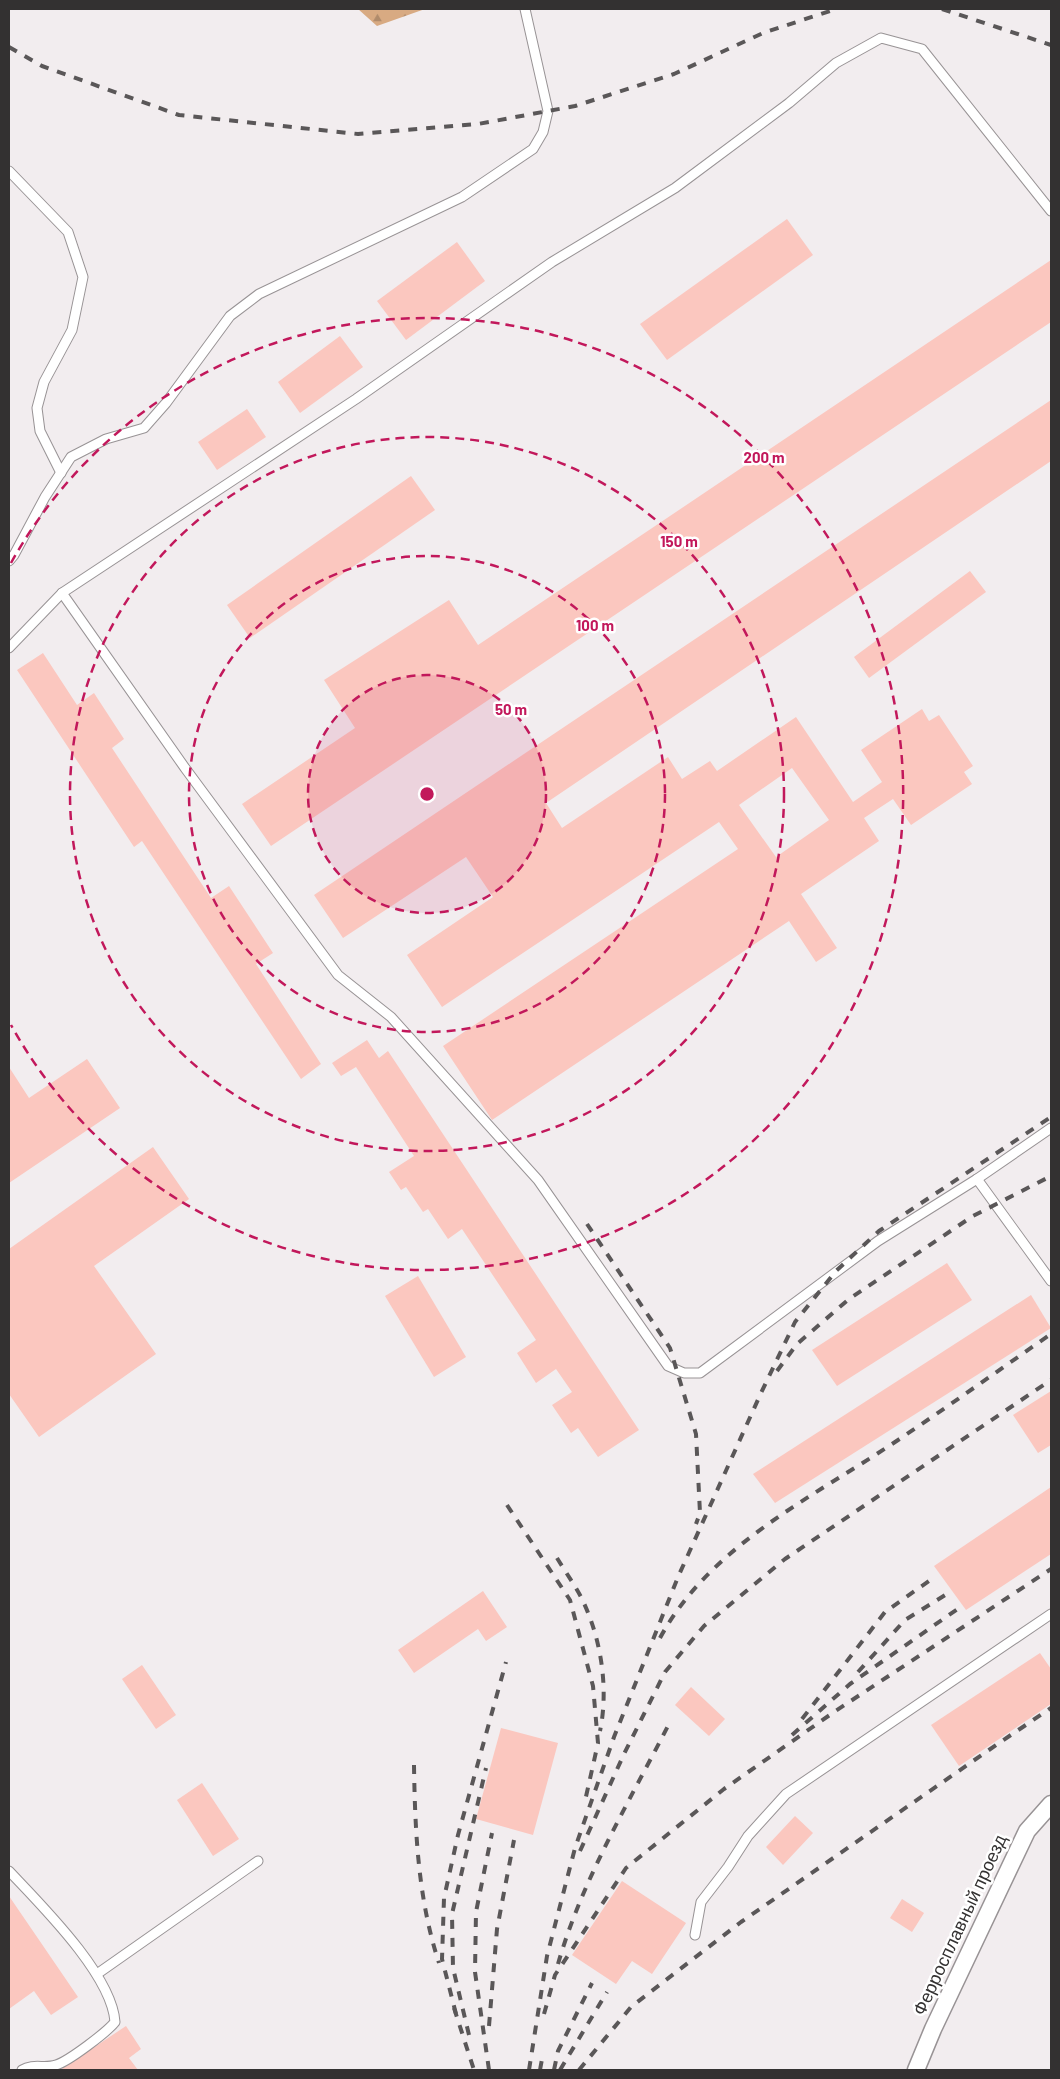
<svg xmlns="http://www.w3.org/2000/svg" width="1060" height="2079" viewBox="0 0 1060 2079" font-family="Barlow,sans-serif">
<defs>
<pattern id="forest-firs" width="22" height="20" patternUnits="userSpaceOnUse" patternTransform="scale(1.25)"><rect width="22" height="20" fill="#d8aa82"/><path d="M5 1l3.5 6h-7zM16 11l3.5 6h-7z" fill="#b08b6b"/></pattern>
</defs>
<rect width="100%" height="100%" fill="#f2edef"/>
<polygon fill="url(#forest-firs)" points="358,9 425,9 377,26"/>
<g fill="#fbc7bf" fill-rule="evenodd">
<polygon points="787,219 813,255 667,360 640,324"/>
<polygon points="457,242 485,281 406,340 377,301"/>
<polygon points="1051,260 1051,322 271,846 242,804 355,728 324,680 449,600 478,645"/>
<polygon points="340,336 363,367 300,413 278,382"/>
<path d="M1051,400V461L546,803L562,828L668,757L682,779L710,761L717,771L796,717L853,802L882,782L861,750L922,709L929,721L939,715L973,766L964,772L972,784L911,825L893,799L864,818L879,841L801,894L837,948L816,962L789,921L492,1120L443,1046L738,849L719,822L442,1007L407,955L493,897L466,857L343,938L314,895ZM792,768L829,820L776,857L739,805Z"/>
<polygon points="247,409 266,437 217,470 198,442"/>
<polygon points="411,476 435,510 250,638 227,605"/>
<polygon points="970,571 986,592 869,678 854,657"/>
<polygon points="43,653 77,705 94,693 124,739 112,748 211,898 229,886 273,953 256,964 321,1064 301,1079 142,841 134,847 17,670"/>
<polygon points="367,1040 379,1058 388,1051 639,1430 598,1457 578,1428 571,1433 552,1405 572,1392 556,1369 536,1383 517,1353 536,1340 462,1229 448,1239 428,1209 423,1212 406,1187 401,1190 389,1172 414,1156 356,1067 341,1076 332,1063"/>
<polygon points="87,1059 120,1108 9,1183 9,1067 29,1098"/>
<polygon points="153,1147 189,1199 94,1266 156,1354 39,1437 9,1394 9,1249"/>
<polygon points="947,1263 972,1300 837,1386 812,1350"/>
<polygon points="418,1276 466,1357 434,1377 385,1296"/>
<polygon points="1031,1295 1051,1328 775,1503 753,1474"/>
<polygon points="1051,1391 1051,1445 1038,1453 1013,1415"/>
<polygon points="1051,1487 1051,1554 966,1610 934,1566"/>
<polygon points="483,1591 507,1627 486,1641 478,1629 414,1673 398,1650"/>
<polygon points="1040,1653 1051,1669 1051,1704 959,1766 931,1725"/>
<polygon points="142,1665 176,1715 156,1729 122,1679"/>
<polygon points="691,1687 725,1719 709,1736 675,1705"/>
<polygon points="501,1728 558,1743 533,1835 476,1819"/>
<polygon points="202,1783 239,1839 213,1856 177,1800"/>
<polygon points="795,1816 813,1833 783,1865 766,1847"/>
<polygon points="622,1881 686,1923 652,1974 632,1961 616,1984 572,1955"/>
<polygon points="9,1896 78,1997 51,2015 34,1991 9,2009"/>
<polygon points="902,1899 924,1913 912,1932 890,1918"/>
<polygon points="126,2026 141,2049 129,2058 138,2070 60,2070"/>
</g>
<g fill="none" stroke-linecap="round" stroke-linejoin="round">
<defs>
<g id="lane">
<polyline points="9,171 68,232 83,277 72,330 44,382 37,408 40,431 61,473"/>
<polyline points="9,561 14,555 45,497 71,457 106,439 144,428 166,403 230,316 259,294 462,197 533,149 543,132 548,111 525,9"/>
<polyline points="62,593 185,768 338,975 391,1017 538,1180 668,1366 684,1373 700,1373 878,1241 977,1179 1051,1128"/>
<polyline points="9,648 62,593 356,399 552,262 675,188 789,103 836,63 881,38 922,49 1051,211"/>
<polyline points="977,1179 1051,1281"/>
<path d="M9,1871C41,1905 112,1975 115,2022C107,2032 69,2061 56,2065C45,2069 33,2063 22,2070"/>
<polyline points="695,1935 701,1902 728,1867 748,1836 786,1794 1051,1614"/>
<polyline points="97,1974 258,1861"/>
</g>
<polyline id="street" points="916,2070 933,2029 1027,1831 1051,1804"/>
</defs>
<use href="#lane" stroke="#989395" stroke-width="11"/>
<use href="#street" stroke="#989395" stroke-width="19"/>
<use href="#lane" stroke="#fff" stroke-width="9"/>
<use href="#street" stroke="#fff" stroke-width="16"/>
<g stroke="#5a5758" stroke-width="4" stroke-dasharray="9 9" stroke-linecap="butt">
<polyline points="942,9 1051,45"/>
<polyline points="9,47 42,66 179,115 358,134 478,124 575,106 674,74 763,33 836,9"/>
<polyline points="587,1224 670,1348 696,1434 700,1513 696,1524"/>
<polyline points="777,1371 797,1344 849,1299 973,1216 1051,1176"/>
<polyline points="507,1505 570,1600 593,1686 598,1743 585,1801"/>
<path d="M557,1558C565,1571 574,1584 581,1597C601,1637 609,1688 600,1731"/>
<path d="M660,1638C708,1549 805,1501 886,1448C942,1411 996,1372 1051,1334"/>
<polyline points="858,1672 905,1620 950,1592"/>
<polyline points="802,1719 885,1612 936,1576"/>
<polyline points="792,1735 850,1684 959,1608"/>
<path d="M414,1765C415,1832 418,1899 439,1963"/>
<polyline points="580,1851 624,1754 665,1672 704,1626 785,1559 1051,1380"/>
<path d="M558,1964C582,1880 629,1802 669,1724"/>
<polyline points="454,2008 474,2070"/>
<polyline points="456,2014 442,1959 444,1898 458,1835 506,1662"/>
<polyline points="544,2014 555,1975 626,1868 724,1789 834,1712 1051,1569"/>
<polyline points="489,2026 497,1929 514,1840"/>
<polyline points="469,2035 453,1968 452,1914 486,1768"/>
<polyline points="489,2070 475,1972 476,1912 492,1833"/>
<polyline points="529,2070 547,1956 575,1848 614,1737 678,1577 761,1393 795,1322 836,1271 879,1231 1051,1117"/>
<polyline points="540,2070 542,2059"/>
<polyline points="554,2070 558,2051 592,1983"/>
<polyline points="560,2070 607,1992"/>
<polyline points="579,2070 631,2007 741,1922 999,1743 1051,1708"/>
</g>
</g>
<circle cx="427" cy="794" r="119" fill="#c2185b" fill-opacity=".12"/>
<g fill="none" stroke="#c2185b" stroke-width="2.5" stroke-dasharray="9 6">
<circle cx="427" cy="794" r="119"/>
<circle cx="427" cy="794" r="238"/>
<circle cx="427" cy="794" r="357"/>
<path d="M11 563A476 476 0 1 1 11 1025"/>
</g>
<g text-anchor="middle" stroke-width="5" stroke-linejoin="round" paint-order="stroke">
<g font-size="18" fill="#333131" stroke="#fff">
<text transform="translate(960 1925) rotate(-65)" y="6">Ферросплавный проезд</text>
</g>
</g>
<circle cx="427" cy="794" r="8" fill="#c2185b" stroke="#fff" stroke-width="2.5"/>
<g font-size="15" text-anchor="middle" font-weight="bold" fill="#c2185b" stroke="#fff" stroke-width="5" stroke-linejoin="round" paint-order="stroke">
<text x="764" y="463">200 m</text>
<text x="679" y="547">150 m</text>
<text x="595" y="631">100 m</text>
<text x="511" y="715">50 m</text>
</g>
<rect width="1060" height="2079" fill="none" stroke="#333131" stroke-width="20"/>
</svg>
